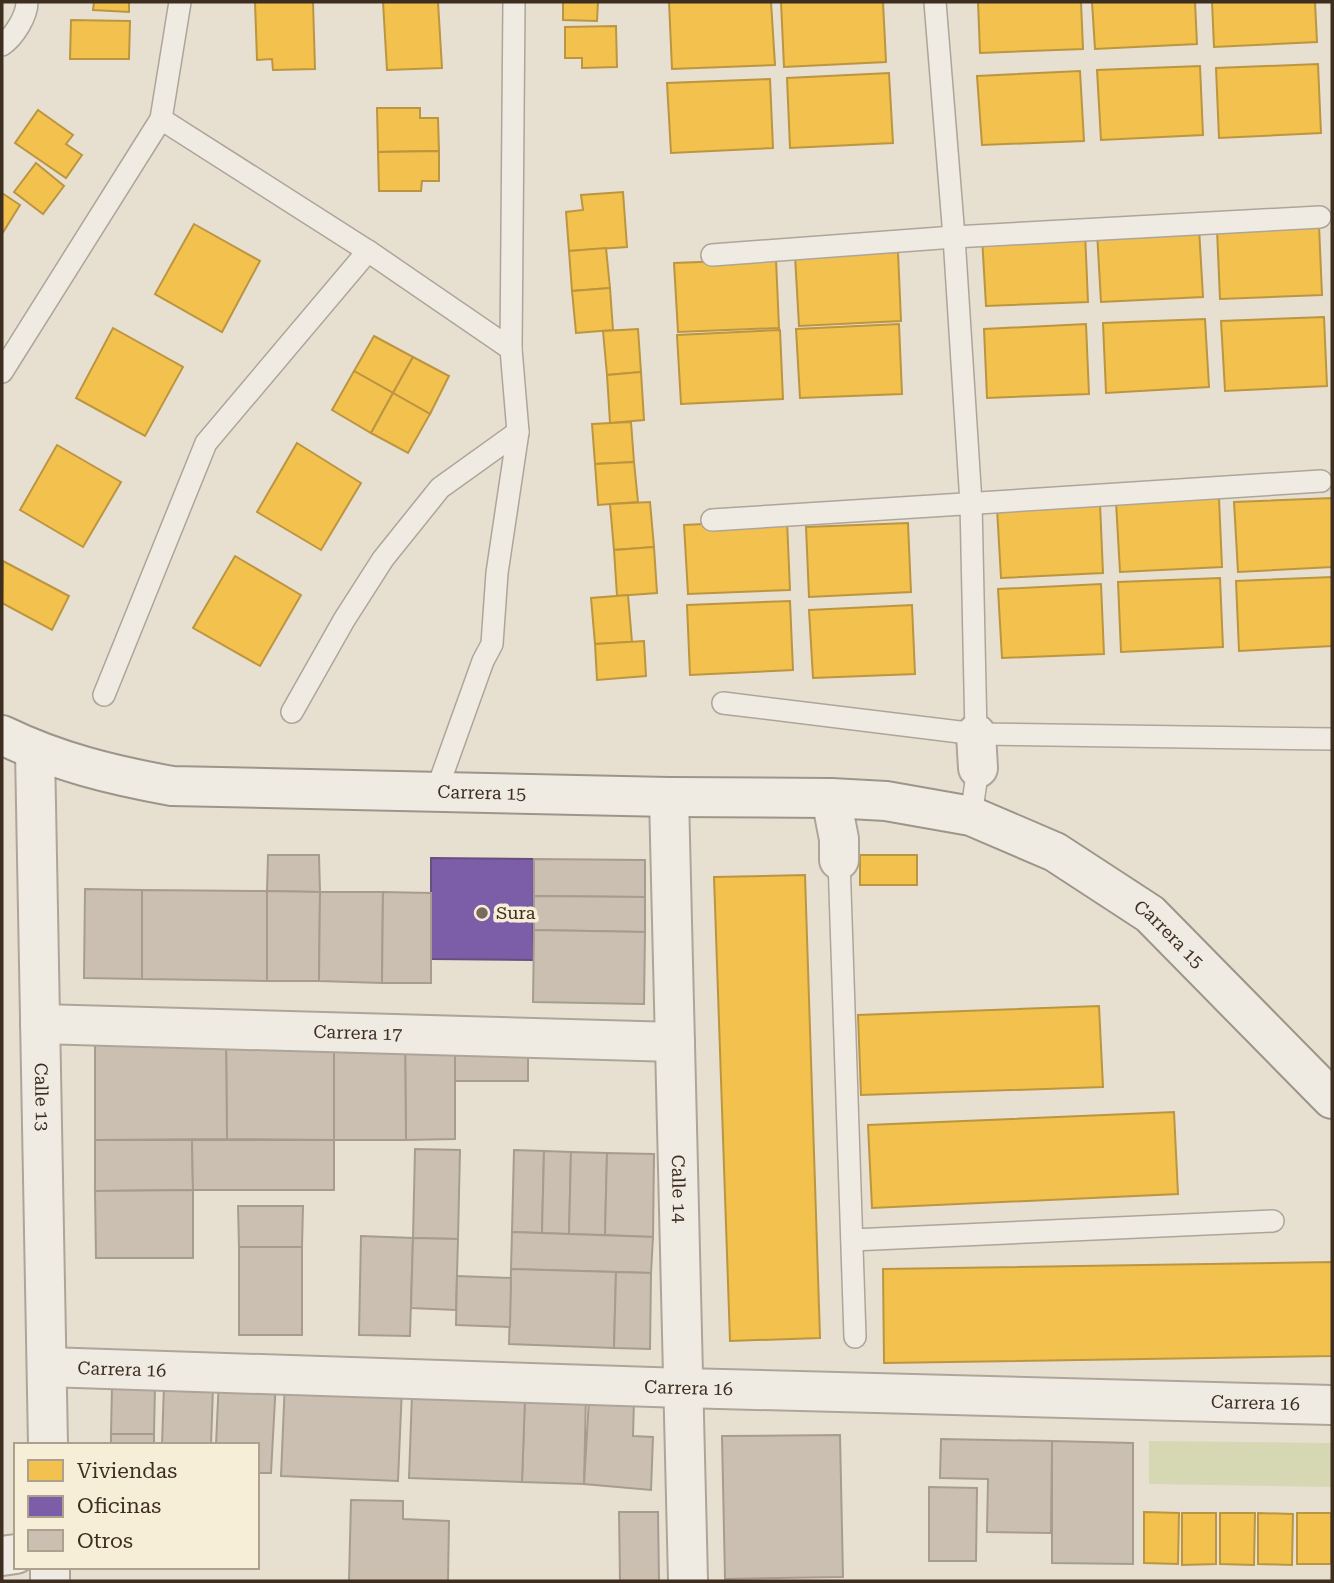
<svg xmlns="http://www.w3.org/2000/svg" width="1334" height="1583" viewBox="0 0 1334 1583" font-family="'Roboto Serif',serif">
<rect width="100%" height="100%" fill="#e7e0d1"/>
<polygon fill="#d6d7b3" points="1149,1441 1332,1443 1332,1487 1149,1484"/>
<g fill="#f2c14e" stroke="#bc9540" stroke-width="2">
<polygon points="94,2 129,2 129,12 93,10"/>
<polygon points="255,2 313,2 315,69 273,70 272,59 257,60"/>
<polygon points="383,2 438,2 442,68 387,70"/>
<polygon points="563,2 598,2 597,21 563,20"/>
<polygon points="669,2 771,2 775,65 672,69"/>
<polygon points="781,2 883,2 886,62 784,67"/>
<polygon points="978,2 1081,2 1083,49 980,53"/>
<polygon points="1092,2 1195,2 1197,44 1095,49"/>
<polygon points="1212,2 1315,2 1317,42 1214,47"/>
<polygon points="71,20 130,21 129,59 70,59"/>
<polygon points="616,26 617,67 582,68 582,58 565,58 565,27"/>
<polygon points="1318,64 1321,133 1219,138 1216,68"/>
<polygon points="1200,66 1203,135 1101,140 1097,70"/>
<polygon points="1080,71 1084,141 982,145 977,76"/>
<polygon points="889,73 893,143 790,148 787,78"/>
<polygon points="770,79 773,148 671,153 667,83"/>
<polygon points="377,108 420,108 420,118 438,118 439,151 378,152"/>
<polygon points="38,110 73,135 66,144 82,155 66,178 15,143"/>
<polygon points="439,151 439,181 422,181 421,191 379,191 378,152"/>
<polygon points="36,163 64,186 43,214 14,192"/>
<polygon points="623,192 627,247 569,251 566,212 583,210 581,195"/>
<polygon points="2,193 20,205 2,234"/>
<polygon points="194,224 260,261 222,332 155,294"/>
<polygon points="1319,225 1322,295 1220,299 1217,230"/>
<polygon points="1199,228 1203,297 1101,302 1097,232"/>
<polygon points="1085,232 1088,302 986,306 982,237"/>
<polygon points="606,248 610,288 572,291 569,251"/>
<polygon points="898,252 901,321 799,326 795,256"/>
<polygon points="776,259 779,328 678,332 674,263"/>
<polygon points="610,288 613,330 576,333 572,291"/>
<polygon points="1324,317 1327,386 1225,391 1221,321"/>
<polygon points="1205,319 1209,387 1106,393 1103,323"/>
<polygon points="899,324 902,394 800,398 796,329"/>
<polygon points="1086,324 1089,394 987,398 984,329"/>
<polygon points="113,328 183,367 145,436 76,398"/>
<polygon points="638,329 641,372 607,375 603,331"/>
<polygon points="780,330 783,399 681,404 677,335"/>
<polygon points="374,336 413,357 393,393 354,371"/>
<polygon points="413,357 449,376 430,414 393,393"/>
<polygon points="354,371 393,393 371,433 332,410"/>
<polygon points="641,372 644,420 610,423 607,375"/>
<polygon points="393,393 430,414 408,453 371,433"/>
<polygon points="631,422 634,462 595,464 592,424"/>
<polygon points="297,443 361,483 321,550 257,512"/>
<polygon points="57,445 121,482 83,547 20,510"/>
<polygon points="634,462 638,502 598,505 595,464"/>
<polygon points="1219,498 1222,567 1120,572 1116,502"/>
<polygon points="1332,498 1332,567 1238,572 1234,502"/>
<polygon points="650,502 654,547 614,550 610,504"/>
<polygon points="1100,504 1103,573 1001,578 997,508"/>
<polygon points="787,520 790,590 688,594 684,525"/>
<polygon points="908,523 911,592 809,597 806,527"/>
<polygon points="654,547 657,593 617,596 614,550"/>
<polygon points="235,556 301,595 260,666 193,628"/>
<polygon points="3,561 69,596 52,630 2,603"/>
<polygon points="1332,577 1332,646 1239,651 1236,581"/>
<polygon points="1220,578 1223,647 1121,652 1118,582"/>
<polygon points="1101,584 1104,654 1002,658 998,589"/>
<polygon points="628,595 632,642 595,644 591,598"/>
<polygon points="790,601 793,670 690,675 687,605"/>
<polygon points="912,605 915,674 813,678 809,610"/>
<polygon points="644,641 646,676 597,680 595,644"/>
<rect x="860" y="855" width="57" height="30"/>
<polygon points="805,875 820,1338 730,1341 714,877"/>
<polygon points="1099,1006 1103,1087 861,1095 858,1015"/>
<polygon points="1174,1112 1178,1194 872,1208 868,1125"/>
<polygon points="1332,1262 1332,1356 884,1363 883,1269"/>
<polygon points="1144,1512 1179,1513 1178,1564 1144,1563"/>
<polygon points="1182,1513 1216,1513 1216,1564 1182,1565"/>
<polygon points="1220,1513 1255,1513 1254,1565 1220,1564"/>
<polygon points="1258,1513 1293,1514 1292,1565 1258,1564"/>
<rect x="1297" y="1513" width="34" height="51"/>
</g>
<polygon fill="#7b5ea7" stroke="#68507e" stroke-width="2" points="431,858 534,859 533,960 431,959"/>
<g fill="#cbbfb2" stroke="#a89c90" stroke-width="2">
<polygon points="268,855 319,855 320,892 267,891"/>
<polygon points="534,859 645,860 645,897 534,896"/>
<polygon points="85,889 142,890 142,979 84,978"/>
<polygon points="142,890 267,891 267,981 142,979"/>
<polygon points="267,891 320,892 319,981 267,981"/>
<polygon points="320,892 383,892 382,983 319,981"/>
<polygon points="383,892 431,893 431,983 382,983"/>
<polygon points="534,896 645,897 645,932 534,930"/>
<polygon points="534,930 645,932 644,1004 533,1002"/>
<polygon points="226,1039 334,1040 334,1140 227,1139"/>
<polygon points="226,1039 227,1139 95,1140 95,1040"/>
<polygon points="405,1039 455,1039 455,1139 406,1140"/>
<polygon points="405,1039 406,1140 334,1140 334,1040"/>
<rect x="455" y="1039" width="73" height="42"/>
<polygon points="95,1140 192,1140 193,1190 95,1191"/>
<polygon points="192,1140 334,1140 334,1190 193,1190"/>
<polygon points="415,1149 460,1150 458,1239 413,1238"/>
<polygon points="514,1150 544,1151 542,1233 512,1232"/>
<polygon points="544,1151 571,1152 569,1234 542,1233"/>
<polygon points="571,1152 607,1153 605,1235 569,1234"/>
<polygon points="607,1153 654,1154 653,1237 605,1235"/>
<polygon points="193,1190 193,1258 96,1258 95,1191"/>
<polygon points="238,1206 303,1206 302,1247 239,1247"/>
<polygon points="512,1232 653,1237 651,1273 511,1269"/>
<polygon points="361,1236 413,1238 410,1336 359,1335"/>
<polygon points="413,1238 458,1239 456,1310 411,1308"/>
<rect x="239" y="1247" width="63" height="88"/>
<polygon points="511,1269 616,1272 614,1348 509,1344"/>
<polygon points="616,1272 651,1273 650,1349 614,1348"/>
<polygon points="457,1276 511,1278 510,1327 456,1325"/>
<polygon points="219,1378 276,1381 271,1473 257,1473 257,1445 216,1445"/>
<polygon points="285,1381 402,1387 398,1481 281,1476"/>
<polygon points="112,1385 155,1386 154,1434 111,1434"/>
<polygon points="164,1385 213,1387 211,1445 162,1445"/>
<polygon points="525,1392 586,1394 584,1484 522,1482"/>
<polygon points="412,1394 525,1398 522,1482 409,1478"/>
<polygon points="589,1399 634,1400 633,1436 653,1437 651,1490 584,1484"/>
<rect x="111" y="1434" width="43" height="11"/>
<polygon points="840,1435 843,1577 725,1579 722,1436"/>
<polygon points="941,1439 1052,1441 1051,1533 987,1532 988,1479 940,1478"/>
<polygon points="1052,1441 1133,1443 1133,1564 1052,1563"/>
<polygon points="929,1487 977,1488 976,1561 929,1561"/>
<polygon points="351,1500 403,1501 403,1519 449,1521 448,1581 349,1581"/>
<polygon points="619,1512 658,1512 659,1581 620,1581"/>
</g>
<g fill="none" stroke-linecap="round" stroke-linejoin="round">
<defs>
<g id="lane">
<polyline points="935,2 954,237 971,503 976,734"/>
<path d="M2,45C14,37 27,16 27,2"/>
<polyline points="161,119 368,251 511,349"/>
<polyline points="712,255 954,237 1320,217"/>
<polyline points="2,372 161,119 180,2"/>
<polyline points="712,520 1321,481"/>
<polyline points="104,695 206,443 368,251"/>
<polyline points="723,703 976,734 1332,739"/>
<polyline points="292,712 344,620 383,559 440,488 518,432"/>
<polyline points="436,792 483,661 492,644 497,573 518,432 511,349 514,2"/>
<polyline points="971,816 978,768"/>
<polyline points="839,860 855,1337"/>
<polyline points="852,1240 1273,1221"/>
</g>
<g id="street">
<polyline points="976,734 978,768"/>
<path id="s1" d="M35,751L48,1445"/>
<path id="s2" d="M669,797L688,1581"/>
<polyline points="831,798 839,839 839,860"/>
<path id="s3" d="M40,1024L675,1042"/>
<path id="s4" d="M47,1367L683,1388L1332,1405"/>
<polyline points="2,1556 16,1554"/>
<polyline points="50,1567 50,1581"/>
</g>
<g id="secondary">
<path id="s5" d="M2,735C58,762 111,775 172,786L669,797L831,798L886,801L971,816L1055,852L1150,914L1332,1099"/>
</g>
</defs>
<use href="#lane" stroke="#ada599" stroke-width="24"/>
<use href="#street" stroke="#ada599" stroke-width="42"/>
<use href="#secondary" stroke="#9c958a" stroke-width="42"/>
<use href="#lane" stroke="#efebe3" stroke-width="21"/>
<use href="#street" stroke="#efebe3" stroke-width="38"/>
<use href="#secondary" stroke="#efebe3" stroke-width="38"/>
</g>
<circle fill="#786c5e" stroke="#f7eed8" stroke-width="2.5" cx="482" cy="913" r="7"/>
<g text-anchor="middle" stroke-width="7" stroke-linejoin="round" paint-order="stroke">
<g font-size="18" fill="#3d2e20" stroke="#f7eed8">
<text dy="6" stroke="none"><textPath href="#s5" startOffset="488">Carrera 15</textPath></text>
<text dy="6" stroke="none"><textPath href="#s5" startOffset="1211">Carrera 15</textPath></text>
<text dy="6" stroke="none"><textPath href="#s3" startOffset="318">Carrera 17</textPath></text>
<text dy="6" stroke="none"><textPath href="#s1" startOffset="346">Calle 13</textPath></text>
<text dy="6" stroke="none"><textPath href="#s2" startOffset="392">Calle 14</textPath></text>
<text dy="6" stroke="none"><textPath href="#s4" startOffset="75">Carrera 16</textPath></text>
<text dy="6" stroke="none"><textPath href="#s4" startOffset="642">Carrera 16</textPath></text>
<text dy="6" stroke="none"><textPath href="#s4" startOffset="1209">Carrera 16</textPath></text>
</g>
<g font-size="18" fill="#3d2e20" stroke="#f7eed8" text-anchor="start">
<text x="496" y="919">Sura</text>
</g>
</g>
<rect width="1334" height="1583" fill="none" stroke="#3d2e20" stroke-width="7"/>
<rect x="14" y="1443" width="245" height="126" fill="#f7eed8" stroke="#ada18e" stroke-width="2"/>
<rect x="28" y="1460" width="35" height="21" fill="#f2c14e" stroke="#ada18e" stroke-width="2"/>
<text x="77" y="1478" font-size="21" fill="#3d2e20">Viviendas</text>
<rect x="28" y="1496" width="35" height="21" fill="#7b5ea7" stroke="#ada18e" stroke-width="2"/>
<text x="77" y="1513" font-size="21" fill="#3d2e20">Oficinas</text>
<rect x="28" y="1530" width="35" height="21" fill="#cbbfb2" stroke="#ada18e" stroke-width="2"/>
<text x="77" y="1548" font-size="21" fill="#3d2e20">Otros</text>
</svg>
